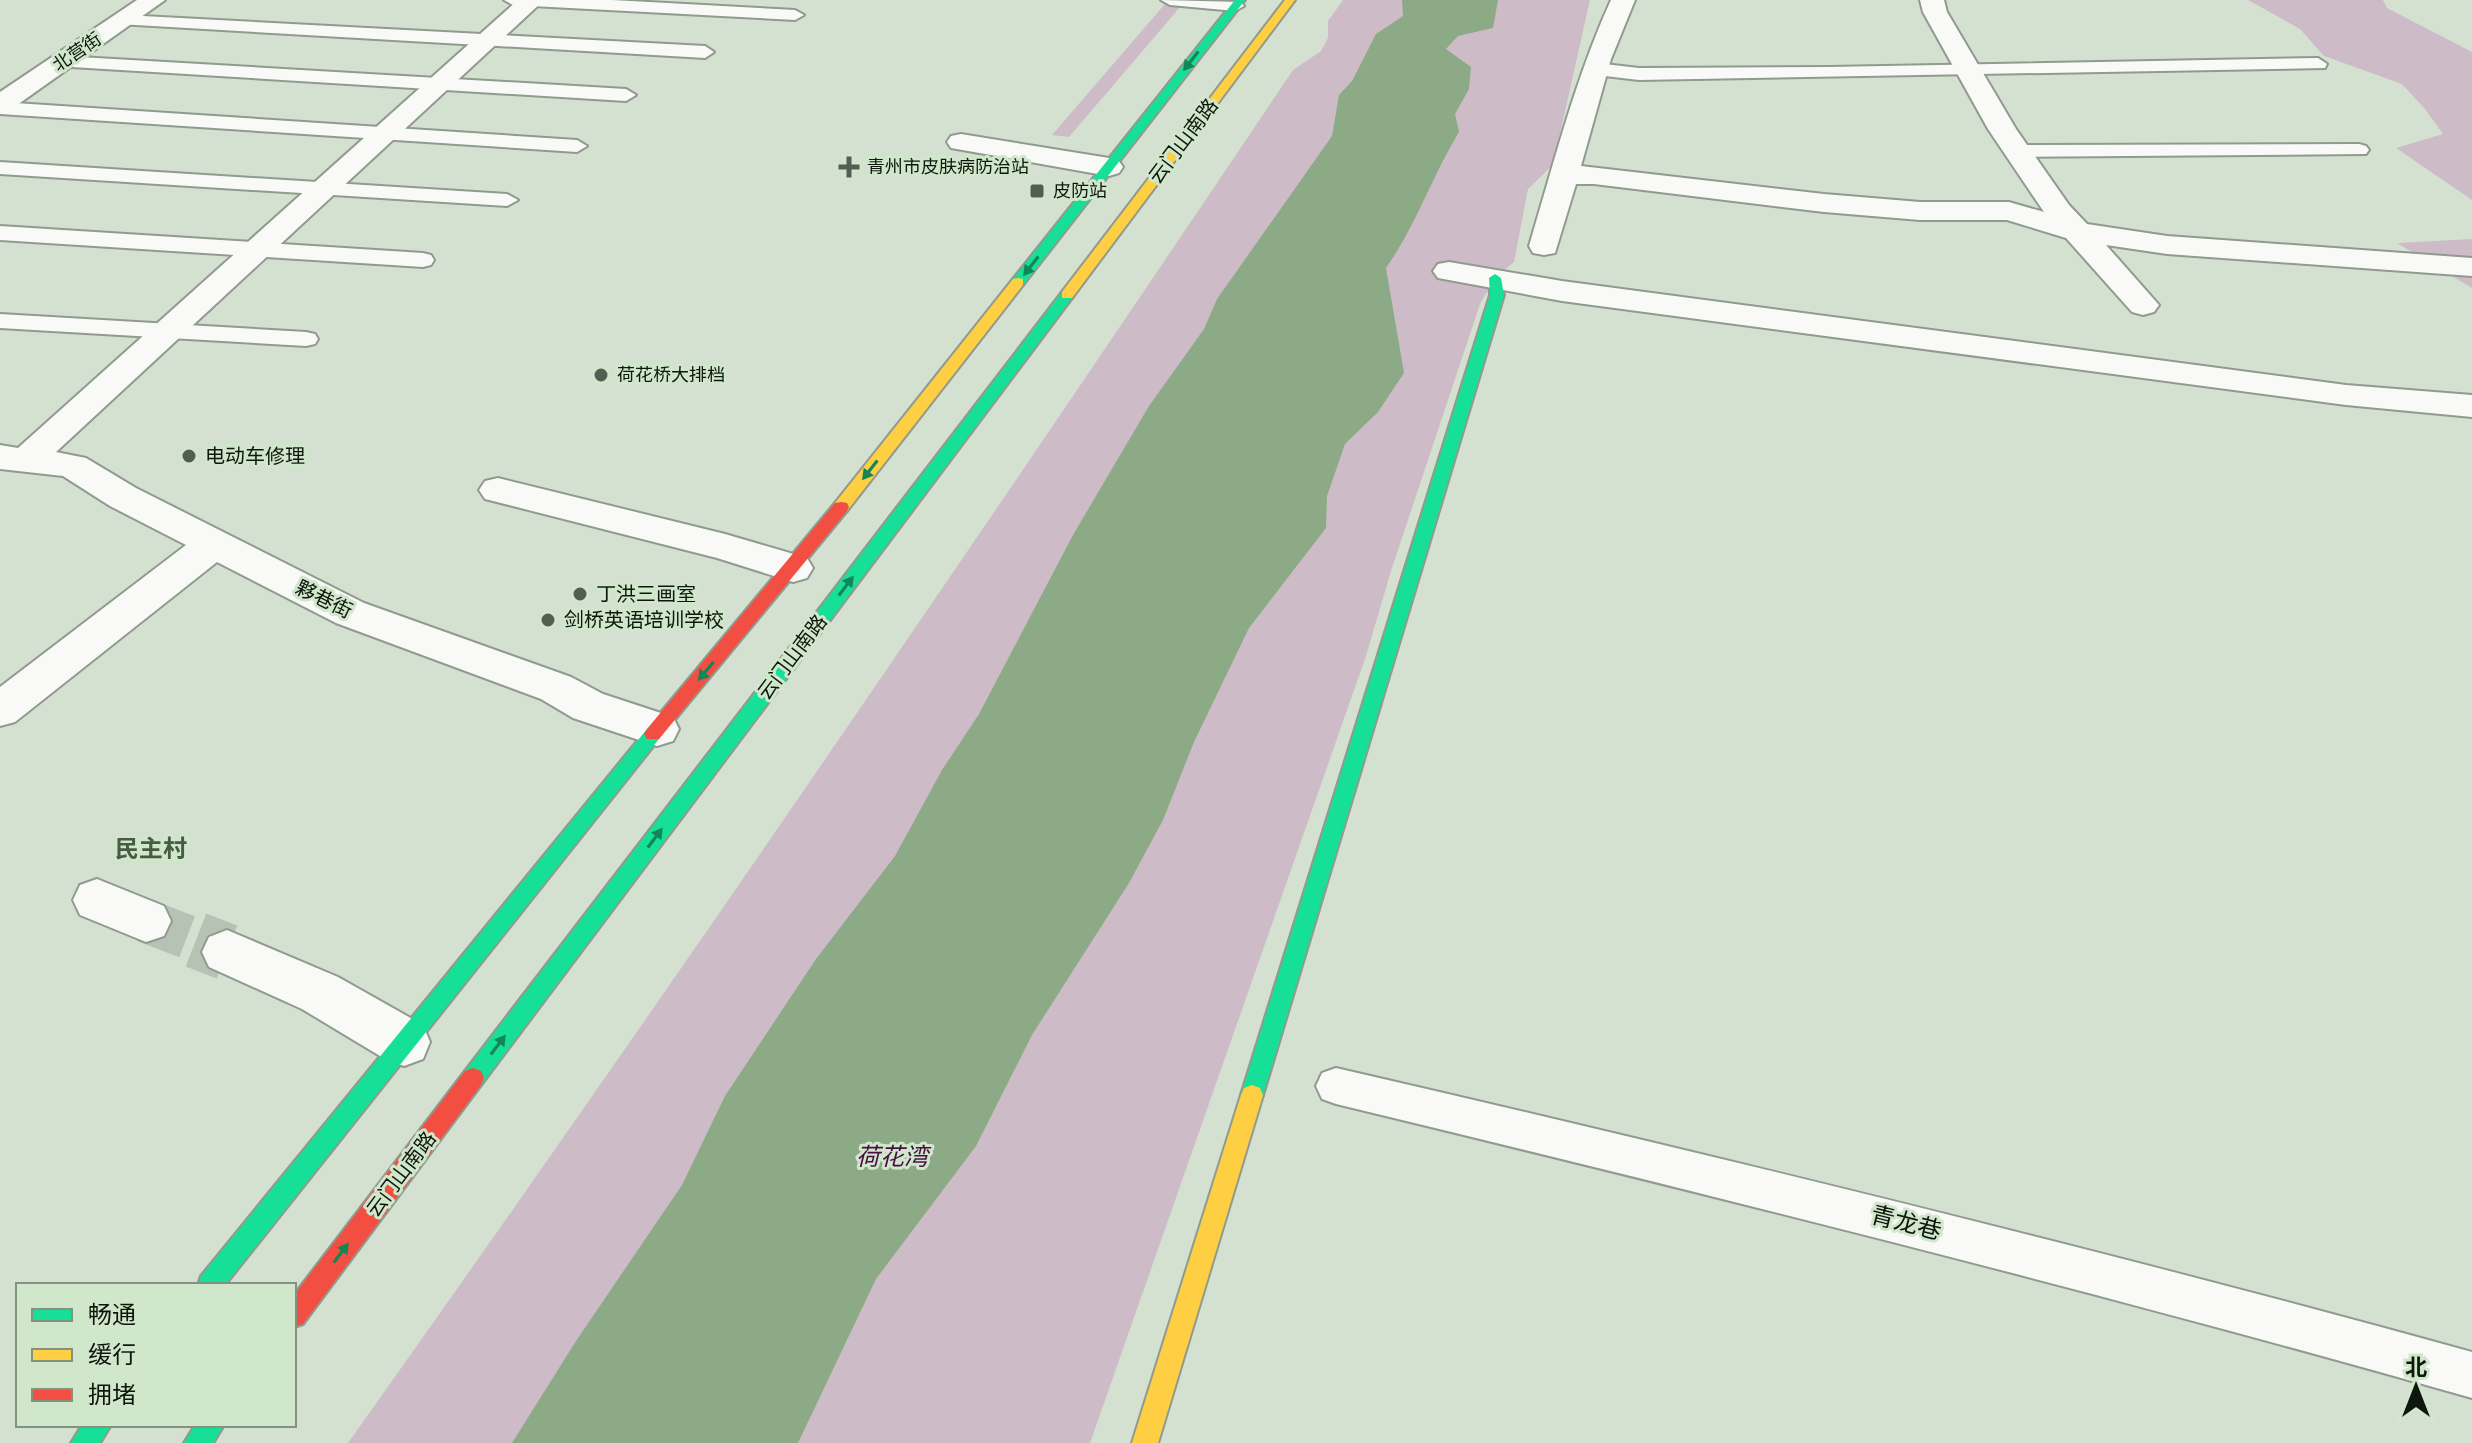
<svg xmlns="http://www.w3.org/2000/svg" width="2472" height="1443" viewBox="0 0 2472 1443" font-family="'Noto Serif','Noto Sans SC',serif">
<rect width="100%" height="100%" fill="#d4e1d1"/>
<g fill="#cdbcc7">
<path d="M1343,0H1590L1553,165L1528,189L1514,262L1495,278L1480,304L1391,571L1366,656L1090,1443H348C670,990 983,531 1293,70L1321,51L1328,38V21Z"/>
<polygon points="2248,0 2383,0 2387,8 2472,52 2472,200 2396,148 2443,134 2425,109 2402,84 2324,56 2300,29"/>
<polygon points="1165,4 1181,6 1069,137 1052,135"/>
<polygon points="2472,239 2472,288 2397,243"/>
</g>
<path fill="#8caa85" d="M1402,0H1498L1493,28L1458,36L1446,49L1471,67L1469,89L1455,114L1459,132C1431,178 1417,224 1386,268L1404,373L1378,412L1345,444L1327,496L1326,528L1249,628L1194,742L1163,820L1129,883L1032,1035L976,1146L876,1279L798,1443H512L576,1341L682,1185L725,1096L816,959L895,856L942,770L979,714L1073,535L1149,406L1204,329L1217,299L1332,136L1339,95L1352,81L1376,34L1403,16Z"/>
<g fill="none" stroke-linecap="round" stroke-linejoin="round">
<polyline stroke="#b6c3b4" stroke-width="44" stroke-dasharray="44 22" stroke-linecap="butt" points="146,921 201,942"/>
<polyline stroke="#b6c3b4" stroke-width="57" stroke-dasharray="57 28" stroke-linecap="butt" points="196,940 227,952"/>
<defs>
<g id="lane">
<polygon points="504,0 612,0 795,10 804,15 795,20 513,5"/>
<polygon points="1161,0 1241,2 1244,6 1235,11 1170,5"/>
<polygon points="124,15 705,46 714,52 705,58 118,24 115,20"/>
<polygon points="62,56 626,89 636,95 626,101 55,66 53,62"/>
<polygon points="2318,58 2327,64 2325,68 1639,80 1596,75 1587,69 1596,63 1639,68 1829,67"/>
<polygon points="0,102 577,140 587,146 577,152 0,114"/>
<polygon points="2359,144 2366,146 2369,150 2366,154 2017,157 2007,151 2017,145"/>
<polygon points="0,162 507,194 518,200 507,206 0,174"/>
<polygon points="0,226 423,253 431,255 434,260 431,265 423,267 0,240"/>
<polygon points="0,314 306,332 315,334 318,339 315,344 306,346 0,328"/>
<path d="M1336,1068C1717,1156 2096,1248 2472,1352V1398C2096,1291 1716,1196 1336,1104L1322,1099L1316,1086L1322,1073Z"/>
</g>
<g id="street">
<polygon points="137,0 165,0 10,110 0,112 0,92"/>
<polygon points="518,0 543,1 56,452 86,458 136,488 364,603 571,677 603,694 673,717 679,729 673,741 657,746 573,718 541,699 336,623 217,562 15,722 0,726 0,687 186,545 110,506 63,476 0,469 0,445 18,448"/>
<path d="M1611,0H1635L1611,59L1581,166L1824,194L1920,202H2009L2044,212L1988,129L1923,12L1920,0H1944L1947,12L2016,129L2069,205L2087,224L2167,236L2472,258V276L2167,254L2106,245L2159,305L2154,312L2143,315L2132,312L2066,238L2007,220H1920L1824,212L1594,184H1576L1555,253L1544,255L1533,253L1529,246C1554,163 1575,79 1611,0Z"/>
<polygon points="961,134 1109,158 1119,161 1123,167 1119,173 1109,176 951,148 947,142 951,136"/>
<polygon points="1449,262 1562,281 2346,385 2472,395 2472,417 2346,405 1562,301 1438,278 1433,271 1438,264"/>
<polygon points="498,478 725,534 807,558 813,568 807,578 793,582 717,558 485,499 479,490 485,481"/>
<polygon points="97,879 164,906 171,921 164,936 146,942 80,915 73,900 80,885"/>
<polygon points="227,930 338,977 423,1025 430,1042 423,1059 404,1066 385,1059 302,1009 209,967 202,952 209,937"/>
</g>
<g id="fast">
<polygon points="1235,0 1245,0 1023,285 1013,285 1013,279"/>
<polygon points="1495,274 1501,278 1504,295 1263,1095 1260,1102 1252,1105 1244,1102 1241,1095 1490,295 1489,278"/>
<polygon points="1067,291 1074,295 1072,298 481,1085 473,1088 465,1085 462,1078 465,1071 1062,292"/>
<polygon points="653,727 659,729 662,734 659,739 225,1285 198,1285 201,1276 647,729"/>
<polygon points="82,1425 111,1425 100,1443 71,1443"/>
<polygon points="195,1425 224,1425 213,1443 184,1443"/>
</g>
<g id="slow">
<polygon points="1285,0 1295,0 1072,298 1062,298 1062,292"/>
<polygon points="1018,278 1023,279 1023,285 847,511 835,511 833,507 835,503 1013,279"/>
<polygon points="1252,1085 1260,1088 1263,1095 1158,1443 1132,1443 1241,1095 1244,1088"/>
</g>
<g id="jam">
<polygon points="841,502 847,503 849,507 847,511 659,739 647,739 644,734 647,729 835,503"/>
<polygon points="473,1068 481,1071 484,1078 481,1085 303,1324 294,1327 294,1295 465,1071"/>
</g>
</defs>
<use href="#lane" stroke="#909a8e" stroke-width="4"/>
<use href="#street" stroke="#909a8e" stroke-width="4"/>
<use href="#fast" stroke="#909a8e" stroke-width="4"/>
<use href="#slow" stroke="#909a8e" stroke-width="4"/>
<use href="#jam" stroke="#909a8e" stroke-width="4"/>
<use href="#lane" fill="#f9faf8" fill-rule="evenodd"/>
<use href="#street" fill="#f9faf8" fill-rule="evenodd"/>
<use href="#fast" fill="#16e098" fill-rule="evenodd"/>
<use href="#slow" fill="#ffcf43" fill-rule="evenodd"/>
<use href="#jam" fill="#f24e42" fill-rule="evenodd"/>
</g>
<defs><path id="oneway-solid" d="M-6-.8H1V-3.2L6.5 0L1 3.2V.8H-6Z" transform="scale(2)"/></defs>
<g fill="#128559">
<use href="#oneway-solid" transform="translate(1191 61) rotate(128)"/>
<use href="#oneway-solid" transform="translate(1031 266) rotate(128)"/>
<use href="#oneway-solid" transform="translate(870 470) rotate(128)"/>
<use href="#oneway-solid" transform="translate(846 586) rotate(-53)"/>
<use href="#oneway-solid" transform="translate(706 671) rotate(130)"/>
<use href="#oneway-solid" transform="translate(655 838) rotate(-53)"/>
<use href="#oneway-solid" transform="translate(498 1045) rotate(-53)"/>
<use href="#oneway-solid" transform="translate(341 1253) rotate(-53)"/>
</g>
<g fill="#535d52" stroke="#d0e7cb" stroke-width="3">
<path d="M845 155h8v8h8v8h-8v8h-8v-8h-8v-8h8z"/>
<rect x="1029" y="183" width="16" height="16" rx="4"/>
<circle cx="601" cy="375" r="8"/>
<circle cx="189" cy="456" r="8"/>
<circle cx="580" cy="594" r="8"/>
<circle cx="548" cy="620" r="8"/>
</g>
<g text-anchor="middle" stroke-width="6" stroke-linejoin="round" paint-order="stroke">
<g font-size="18" fill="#0e160d" stroke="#d0e7cb">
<text transform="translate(77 52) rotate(-34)" y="6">北营街</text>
</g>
<g font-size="18" fill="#0e160d" stroke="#d0e7cb" text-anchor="start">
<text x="867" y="173">青州市皮肤病防治站</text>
<text x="1053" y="197">皮防站</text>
<text x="617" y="381">荷花桥大排档</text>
</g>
<g font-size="20" fill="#0e160d" stroke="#d0e7cb">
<text transform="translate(1183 141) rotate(-53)" y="7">云门山南路</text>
<text transform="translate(324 599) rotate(26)" y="7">夥巷街</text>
<text transform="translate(792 657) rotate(-53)" y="7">云门山南路</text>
<text transform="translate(401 1174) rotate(-53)" y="7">云门山南路</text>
</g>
<g font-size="20" fill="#0e160d" stroke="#d0e7cb" text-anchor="start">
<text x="205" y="463">电动车修理</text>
<text x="596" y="601">丁洪三画室</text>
<text x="564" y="627">剑桥英语培训学校</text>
</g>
<g font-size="24" font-weight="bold" fill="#485c44" stroke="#d0e7cb">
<text x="151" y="857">民主村</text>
</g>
<g font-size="24" font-style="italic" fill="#480d42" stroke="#d0e7cb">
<text x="892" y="1165">荷花湾</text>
</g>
<g font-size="24" fill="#0e160d" stroke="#d0e7cb">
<text transform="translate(1906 1223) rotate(14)" y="8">青龙巷</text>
</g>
</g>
<rect x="16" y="1283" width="280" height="144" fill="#d0e7cb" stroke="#82937f" stroke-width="2"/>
<rect x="32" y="1309" width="40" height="12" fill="#16e098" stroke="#82937f" stroke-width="2"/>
<text x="88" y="1323" font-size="24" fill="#0e160d">畅通</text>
<rect x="32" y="1349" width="40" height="12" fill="#ffcf43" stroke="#82937f" stroke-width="2"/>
<text x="88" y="1363" font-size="24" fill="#0e160d">缓行</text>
<rect x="32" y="1389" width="40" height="12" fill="#f24e42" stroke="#82937f" stroke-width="2"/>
<text x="88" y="1403" font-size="24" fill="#0e160d">拥堵</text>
<g transform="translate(2416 1387)" stroke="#d0e7cb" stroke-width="6" paint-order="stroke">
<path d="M0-6L14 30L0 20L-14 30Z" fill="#0e160d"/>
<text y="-12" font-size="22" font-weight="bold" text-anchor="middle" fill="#0e160d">北</text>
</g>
</svg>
